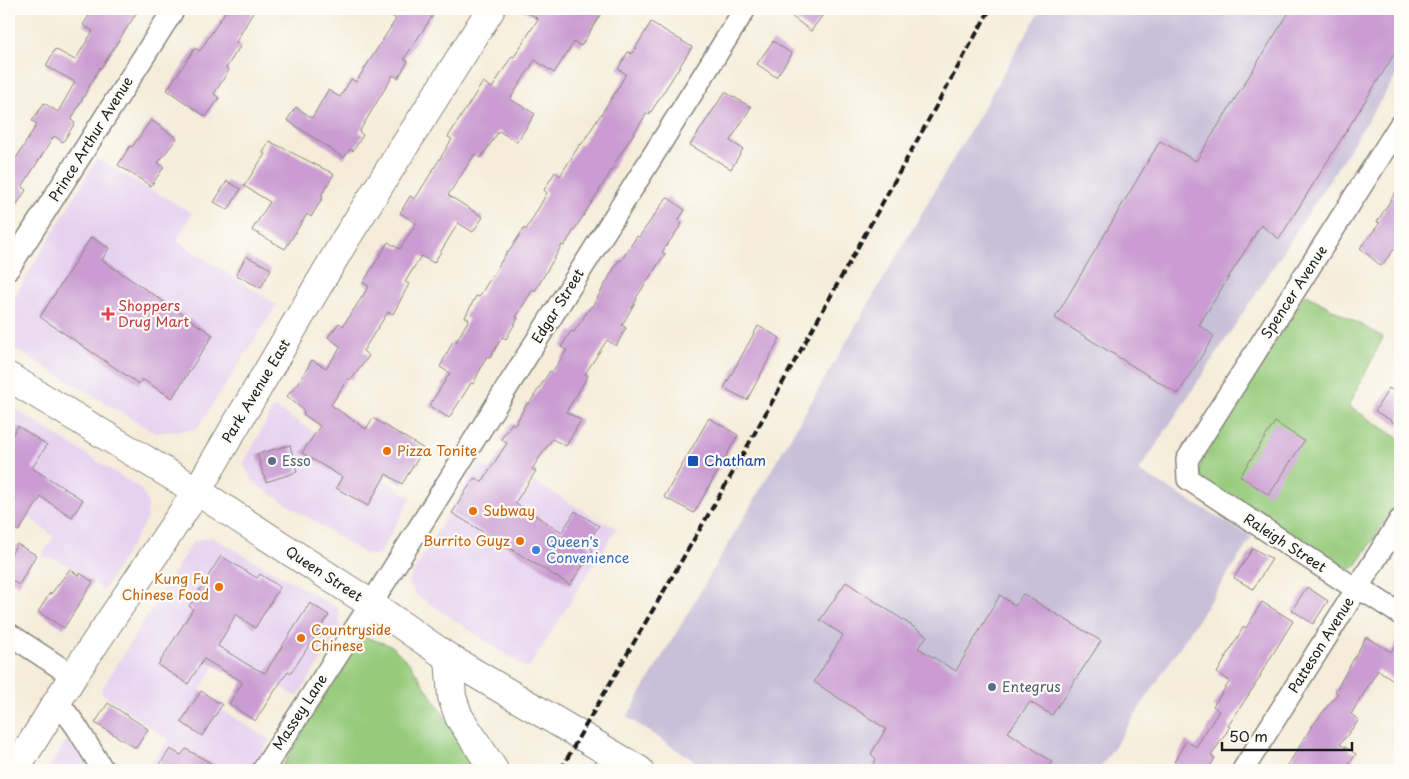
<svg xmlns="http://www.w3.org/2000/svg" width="1409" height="779" viewBox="0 0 1409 779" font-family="'Playpen Sans',sans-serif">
<rect width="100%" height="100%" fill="#fdfcf7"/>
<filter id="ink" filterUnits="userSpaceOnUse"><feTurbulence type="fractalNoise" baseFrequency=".02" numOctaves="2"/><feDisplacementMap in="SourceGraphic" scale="10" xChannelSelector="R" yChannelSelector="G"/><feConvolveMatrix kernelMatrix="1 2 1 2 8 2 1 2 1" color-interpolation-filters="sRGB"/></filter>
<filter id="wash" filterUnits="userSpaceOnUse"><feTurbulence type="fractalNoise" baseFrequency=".0096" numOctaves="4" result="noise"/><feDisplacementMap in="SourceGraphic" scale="20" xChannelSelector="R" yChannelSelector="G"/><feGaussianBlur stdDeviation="1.12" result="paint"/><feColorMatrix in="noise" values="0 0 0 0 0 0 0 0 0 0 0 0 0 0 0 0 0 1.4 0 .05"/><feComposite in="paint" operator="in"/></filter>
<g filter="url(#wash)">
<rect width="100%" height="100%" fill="#f5edda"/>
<g fill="#e6d2f0">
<polygon points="97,159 192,213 177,241 277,305 197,429 155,433 9,345 9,305"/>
<polygon points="9,405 141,489 148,503 147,519 103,591 93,580 58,560 42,556 54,537 26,514 11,504 12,497 9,495"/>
<polygon points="274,407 341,449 411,498 380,553 373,555 365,554 254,483 243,464"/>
<polygon points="479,462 526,496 533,481 597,519 617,528 528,669 414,593 408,581"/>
<polygon points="212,537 338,608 341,629 297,697 224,651 200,690 225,705 222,710 270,740 250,770 146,770 168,740 100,692 193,541"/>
<polygon points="65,742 71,743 91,770 48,770"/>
</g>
<polygon fill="#c8bfd8" points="1041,9 1400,9 1400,70 1280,257 1139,471 1252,537 1099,770 708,770 627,717"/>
<g fill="#96cb7c" stroke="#59744c">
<polygon points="1305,294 1383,337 1349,406 1400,439 1400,498 1357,565 1351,569 1344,567 1206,483 1199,473 1202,460"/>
<polygon points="365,637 392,646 411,665 480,770 280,770 358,639"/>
</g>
<g id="blocks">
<g fill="#ca9cd2">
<polygon points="93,9 139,9 101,68 100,67 71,120 75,123 63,142 54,136 22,187 26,190 9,217 9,170 37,124 32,121 44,103 58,112 75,82 46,66 55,49 75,60 93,31 83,25"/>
<polygon points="227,9 255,9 236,42 241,45 226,68 229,70 214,94 219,98 206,117 167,90 195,48 200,51"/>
<polygon points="381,9 437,9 404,59 408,61 398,78 393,75 359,132 363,135 353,151 350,149 344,158 287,120 296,107 312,118 328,90 340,97 351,79 356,82 396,19"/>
<polygon points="522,9 604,9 581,46 574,42 554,73 535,60 510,99 535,114 517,142 499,131 481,158 475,154 448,195 483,217 473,232 458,223 434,263 421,256 405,282 409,284 393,314 388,312 363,351 369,356 351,380 348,378 331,405 366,429 373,418 424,449 402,484 386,474 368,506 336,488 342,477 302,453 320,426 303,414 304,411 287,396 299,382 312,360 326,368 341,347 328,337 339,323 343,326 369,286 363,283 388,242 400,249 416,223 400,213 410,196 415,199 452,139 448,137 483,82 492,88 512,56 514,57 538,19"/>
<polygon points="782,9 812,9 822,16 811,31"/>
<polygon points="1291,9 1400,9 1400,45 1279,239 1261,225 1199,325 1214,336 1178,394 1055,318 1160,141 1196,161"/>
<polygon points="651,22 692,47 649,115 647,113 614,164 615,165 604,183 564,246 562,245 535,291 533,289 516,317 518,318 506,339 502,337 490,358 487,356 473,384 471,383 449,418 429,406 450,373 440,367 453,341 456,342 469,319 465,317 476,296 479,297 507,252 508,253 524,228 526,230 547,193 544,190 555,172 560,176 580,144 581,145 615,93 626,74 618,69 628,52 632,54"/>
<polygon points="773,41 792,54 776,77 757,64"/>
<polygon points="725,92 751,107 730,141 743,149 731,169 690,145"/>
<polygon points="151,120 177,138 158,163 164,167 151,186 118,165 130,146 132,147"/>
<polygon points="269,141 334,174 321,196 323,197 311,217 307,214 285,249 252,230 270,202 244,186 265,154 263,153"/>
<polygon points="227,181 241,189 228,210 214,202"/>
<polygon points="1400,185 1400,242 1381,266 1360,248 1380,223 1377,222"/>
<polygon points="667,197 685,210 678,221 682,224 662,252 665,254 636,298 637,299 622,325 626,328 616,346 607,340 585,374 588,376 566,412 581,420 566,446 552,439 532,469 536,471 515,503 562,532 575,511 599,526 586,545 593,550 570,585 452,513 474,478 482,482 507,443 501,439 512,423 515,425 527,403 529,404 550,371 552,372 567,350 561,347 571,331 574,332 591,306 592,307 619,260 621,261 637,236 639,237"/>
<polygon points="91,237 109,248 102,260 213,335 172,398 142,379 139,384 40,317"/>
<polygon points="246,256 271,269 261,288 236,275"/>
<polygon points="758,326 780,338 747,400 724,388"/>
<polygon points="1389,388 1400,395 1400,426 1375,411"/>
<polygon points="709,418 738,435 694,513 664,497"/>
<polygon points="1275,422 1304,441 1269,495 1240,476"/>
<polygon points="18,426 47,445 32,468 83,500 72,517 41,497 19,531 9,525 9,511 16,499 9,495 9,440"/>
<polygon points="290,445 297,472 266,482 257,454"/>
<polygon points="17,544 36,555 19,585 9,579 9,558"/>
<polygon points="1253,548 1272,559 1253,589 1234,578"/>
<polygon points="221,556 257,578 260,574 280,587 255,628 236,614 218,646 250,666 265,673 310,603 329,615 291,673 288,671 255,721 229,704 242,683 241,681 204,659 188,684 158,665 193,609 189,606"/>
<polygon points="70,569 79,576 80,573 93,582 64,628 38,612 50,593 51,594"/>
<polygon points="846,582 927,636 918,648 956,671 1000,595 1015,606 1023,594 1101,641 1052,715 1030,702 1008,732 1052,762 1046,770 870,770 876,759 871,754 886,729 814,682 843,635 820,620"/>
<polygon points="1307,587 1328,601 1313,624 1292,610"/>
<polygon points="1262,602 1293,621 1260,675 1261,676 1228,726 1230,727 1211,756 1215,758 1208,770 1174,770 1177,763 1174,762 1186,741 1196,747 1219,711 1213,706 1230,681 1217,673 1244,626 1246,628"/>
<polygon points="1366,637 1391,652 1400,638 1400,684 1378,670 1351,714 1359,720 1340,744 1356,754 1345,770 1285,770 1312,726 1338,693 1335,692"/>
<polygon points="201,691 222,705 202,736 181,722"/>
<polygon points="108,703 148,729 136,748 95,723"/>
<polygon points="170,749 181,755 186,749 223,770 156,770"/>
</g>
</g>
</g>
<g filter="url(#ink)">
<use href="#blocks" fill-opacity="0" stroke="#88847b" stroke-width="1"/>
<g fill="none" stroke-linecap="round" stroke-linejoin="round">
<defs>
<g id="street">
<polyline points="1400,125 1187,460 1188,479 1356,589 1369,594 1400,614"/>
<polyline points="9,268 174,9"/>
<polyline points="9,634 73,676"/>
<polyline points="58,702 76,726 103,770"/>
<polyline points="263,770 371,604 745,9"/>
<polyline points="1243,770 1400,520"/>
</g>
<g id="secondary">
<polyline points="9,377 197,491 371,604 449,658 639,770"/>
<polyline points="449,658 452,697 459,717 494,770"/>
<polyline points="15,770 73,676 197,491 345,240 491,9"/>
</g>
</defs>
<use href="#street" stroke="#88847b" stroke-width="24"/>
<use href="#secondary" stroke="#88847b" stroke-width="30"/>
<use href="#street" stroke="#fff" stroke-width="21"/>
<use href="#secondary" stroke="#fff" stroke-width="28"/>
<polyline stroke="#1c1c1c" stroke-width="4" stroke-dasharray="8 4" stroke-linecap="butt" points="561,770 580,735 732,474 990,9"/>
</g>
</g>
<path fill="#e0444e" stroke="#fdfcf7" stroke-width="2" d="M105.5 306.5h5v5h5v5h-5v5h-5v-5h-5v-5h5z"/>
<g fill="#e8710a" stroke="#fdfcf7" stroke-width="2">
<circle cx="387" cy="451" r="5"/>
<circle cx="473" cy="511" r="5"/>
<circle cx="520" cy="541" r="5"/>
<circle cx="219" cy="587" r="5"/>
<circle cx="301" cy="638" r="5"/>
</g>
<g fill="#5c6f8a" stroke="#fdfcf7" stroke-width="2">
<circle cx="272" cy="461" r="5"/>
<circle cx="992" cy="687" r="5"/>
</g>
<rect fill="#1a4fb4" stroke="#fdfcf7" stroke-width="2" x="687" y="455" width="12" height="12" rx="2.5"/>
<circle fill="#3f7fe0" stroke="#fdfcf7" stroke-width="2" cx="536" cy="550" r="5"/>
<g text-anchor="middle" stroke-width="4.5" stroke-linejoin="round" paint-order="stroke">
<g font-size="14" fill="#1c1c1c" stroke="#fdfcf7">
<text transform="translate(91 139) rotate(-58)" y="5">Prince Arthur Avenue</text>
<text transform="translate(1294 292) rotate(-57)" y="5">Spencer Avenue</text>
<text transform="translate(558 306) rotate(-58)" y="5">Edgar Street</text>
<text transform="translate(256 391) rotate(-59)" y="5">Park Avenue East</text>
<text transform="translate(1285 543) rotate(33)" y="5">Raleigh Street</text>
<text transform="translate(324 574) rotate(33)" y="5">Queen Street</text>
<text transform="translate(1321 645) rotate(-58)" y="5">Patteson Avenue</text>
<text transform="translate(300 712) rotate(-57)" y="5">Massey Lane</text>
</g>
<g font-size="14" fill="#be3a42" stroke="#fdfcf7" text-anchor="start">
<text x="118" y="311">Shoppers<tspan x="118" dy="16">Drug Mart</tspan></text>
</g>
<g font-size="14" fill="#c56008" stroke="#fdfcf7" text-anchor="start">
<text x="397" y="456">Pizza Tonite</text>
<text x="483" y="516">Subway</text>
<text x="510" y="546" text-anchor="end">Burrito Guyz</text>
<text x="209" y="584" text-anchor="end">Kung Fu<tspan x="209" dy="16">Chinese Food</tspan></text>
<text x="311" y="635">Countryside<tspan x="311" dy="16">Chinese</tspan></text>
</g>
<g font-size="14" fill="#4e5e75" stroke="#fdfcf7" text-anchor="start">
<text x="282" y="466">Esso</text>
<text x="1002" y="692">Entegrus</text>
</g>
<g font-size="14" fill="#164399" stroke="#fdfcf7" text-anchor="start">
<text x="704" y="466">Chatham</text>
</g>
<g font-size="14" fill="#366cbe" stroke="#fdfcf7" text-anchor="start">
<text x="546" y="547">Queen's<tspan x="546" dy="16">Convenience</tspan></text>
</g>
</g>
<rect width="1409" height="779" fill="none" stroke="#fdfcf7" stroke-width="30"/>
<path d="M1222 742v8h130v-8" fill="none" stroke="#1c1c1c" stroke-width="2.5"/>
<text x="1229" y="742" font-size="15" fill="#1c1c1c" stroke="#fdfcf7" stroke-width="4" paint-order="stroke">50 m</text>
</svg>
